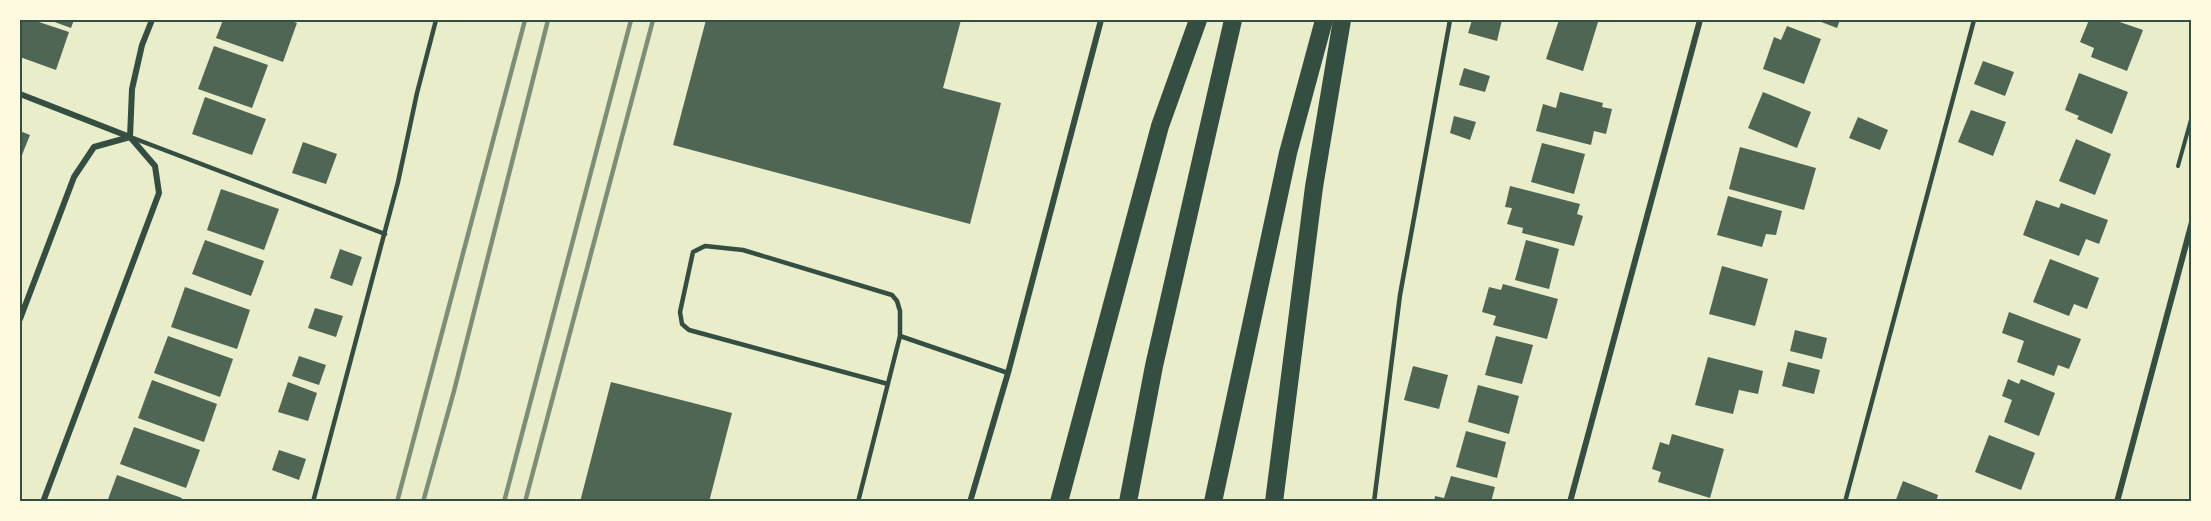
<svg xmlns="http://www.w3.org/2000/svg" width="2211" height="521" viewBox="0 0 2211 521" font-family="'Asap Condensed',sans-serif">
<rect width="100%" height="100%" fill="#e9edc9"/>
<g fill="#4f6655">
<polygon points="20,20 33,20 69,32 56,70 20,57"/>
<polygon points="49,20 74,20 71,28"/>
<polygon points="223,20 288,20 297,23 283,62 216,38"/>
<polygon points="706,20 961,20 943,88 1001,103 970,224 673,145"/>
<polygon points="1472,20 1502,20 1497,41 1468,33"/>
<polygon points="1559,20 1589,20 1598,22 1583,71 1546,59"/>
<polygon points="1816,20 1840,20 1837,28"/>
<polygon points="2089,20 2114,20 2143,30 2127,71 2091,57 2094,48 2080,42"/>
<polygon points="1787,26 1821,39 1804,84 1763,69 1774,37 1781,40"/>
<polygon points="214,46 268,65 252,108 198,89"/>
<polygon points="1983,61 2014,72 2005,96 1974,84"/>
<polygon points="1464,68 1490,76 1485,92 1459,85"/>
<polygon points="2079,73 2128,92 2112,134 2077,119 2079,116 2065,110"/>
<polygon points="1560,92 1603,103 1602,107 1612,109 1606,134 1594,131 1591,145 1536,131 1543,104 1556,108"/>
<polygon points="1763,92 1811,112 1797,148 1748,128"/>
<polygon points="205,97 266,119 252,155 192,134"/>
<polygon points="1971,110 2006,122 1993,156 1958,142"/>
<polygon points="1454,116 1476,122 1470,140 1450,133"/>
<polygon points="1858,117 1888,130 1880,150 1849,138"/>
<polygon points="20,131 30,135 20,160"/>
<polygon points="2076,139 2111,154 2095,195 2059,181"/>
<polygon points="303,142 337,154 326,184 292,173"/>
<polygon points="1542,143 1585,154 1574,194 1531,182"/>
<polygon points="1740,147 1816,168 1804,210 1729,189"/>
<polygon points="1510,186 1580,204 1577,214 1583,216 1574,246 1522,233 1523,228 1507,224 1512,208 1505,207"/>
<polygon points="221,189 279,209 264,250 207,230"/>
<polygon points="1728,196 1782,211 1776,235 1766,234 1762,247 1717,235"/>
<polygon points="2036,200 2059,208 2061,203 2108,220 2099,244 2086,239 2079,256 2023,235"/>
<polygon points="205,240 264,261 251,296 192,274"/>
<polygon points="1526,240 1559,249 1549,289 1515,280"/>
<polygon points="340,249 362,257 352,286 330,278"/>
<polygon points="2050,259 2099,278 2087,309 2074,304 2069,316 2033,302"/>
<polygon points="1722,266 1768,279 1755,326 1709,314"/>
<polygon points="1503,284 1558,299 1547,339 1493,325 1496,316 1482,312 1489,287 1501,290"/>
<polygon points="185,287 250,310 237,349 171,327"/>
<polygon points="315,308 343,316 336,337 308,328"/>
<polygon points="2009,312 2081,339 2069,369 2058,365 2054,376 2017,362 2024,341 2002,333"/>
<polygon points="1795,330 1827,338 1822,359 1790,351"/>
<polygon points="168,336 233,359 220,397 154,373"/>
<polygon points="1496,336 1533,345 1522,384 1485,375"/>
<polygon points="299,356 326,365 319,385 292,376"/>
<polygon points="1708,357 1763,371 1758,394 1739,390 1733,414 1695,405"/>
<polygon points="1788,362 1820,370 1814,394 1782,386"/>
<polygon points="1413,366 1448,375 1439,409 1404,400"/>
<polygon points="2008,379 2019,384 2021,379 2055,393 2039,436 2004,422 2012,400 2002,396"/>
<polygon points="152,380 217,404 204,442 138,418"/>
<polygon points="288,382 317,393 308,421 278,412"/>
<polygon points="611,382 732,413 709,502 580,502"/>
<polygon points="1478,385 1519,396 1509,434 1468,422"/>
<polygon points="134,427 200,450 186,488 120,464"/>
<polygon points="1466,431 1506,442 1497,478 1456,467"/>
<polygon points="1672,434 1724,449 1710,498 1658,482 1661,472 1652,469 1660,442 1669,445"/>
<polygon points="1989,435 2035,453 2021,490 1975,472"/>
<polygon points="279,450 306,459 299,480 272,470"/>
<polygon points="117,475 182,498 181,502 107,502"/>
<polygon points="1451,476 1495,487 1491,502 1434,502 1435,496 1444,498"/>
<polygon points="1903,481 1938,495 1936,502 1895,502"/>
</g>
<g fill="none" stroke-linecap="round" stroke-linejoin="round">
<polyline stroke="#344e41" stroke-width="4" points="2178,166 2192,116"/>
<g stroke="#344e41" stroke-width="4.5">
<polyline points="133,138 385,234"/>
<polyline points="900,336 1008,373"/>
<polyline points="313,502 398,182 417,93 436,20"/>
<polyline points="858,502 900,336 900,311 897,301 892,295 743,250 705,246 693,252 680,312 682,324 689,330 888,384"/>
<polyline points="1374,502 1400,295 1450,20"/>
<polyline points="1845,502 1974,20"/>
</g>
<g stroke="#344e41" stroke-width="6">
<polyline points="20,94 130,137"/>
<polyline points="20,319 74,177 94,147 130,137"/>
<polyline points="43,502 159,193 155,166 130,137 132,89 142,45 152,20"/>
<polyline points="970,502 1008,373 1101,20"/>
<polyline points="1570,502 1700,20"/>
<polyline points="2117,502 2192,222"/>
</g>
<g stroke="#344e41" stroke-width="18">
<polyline points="1059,502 1160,126 1198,20"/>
<polyline points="1128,502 1154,366 1233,20"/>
<polyline points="1213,502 1288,153 1324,20"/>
<polyline points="1274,502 1314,187 1342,20"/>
</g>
<g stroke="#7c8e77" stroke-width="4.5">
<polyline points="397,502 525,20"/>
<polyline points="423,502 454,391 548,20"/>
<polyline points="504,502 631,20"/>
<polyline points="525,502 653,20"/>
</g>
</g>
<rect width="2211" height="521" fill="none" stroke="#fefae0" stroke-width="42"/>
<rect x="21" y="21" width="2169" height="479" fill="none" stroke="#344e41" stroke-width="2"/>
</svg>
